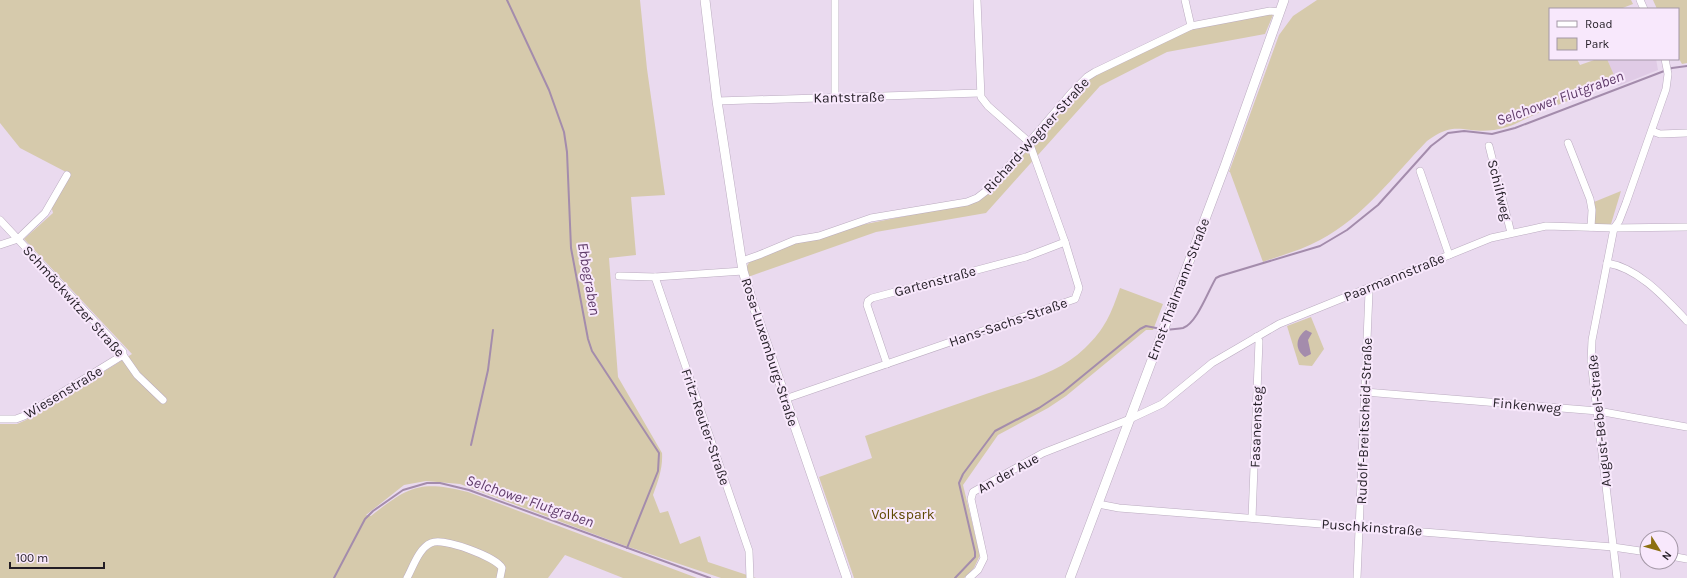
<svg xmlns="http://www.w3.org/2000/svg" width="1687" height="578" viewBox="0 0 1687 578" font-family="Karla,sans-serif">
<rect width="100%" height="100%" fill="#eadaef"/>
<polygon fill="#e0cbe6" points="1607,59 1656,59 1658,70 1618,86"/>
<g fill="#d6caac">
<path d="M0,0H640L647,69L665,195L631,197L636,255L609,258L618,377L662,453C663,468 658,481 653,495L660,513L668,511L680,544L700,536L708,562L756,578H721L623,545L460,484L426,481L404,485L366,515L371,516C409,486 420,480 468,492L697,578H623L565,555L548,578H0V424H17L26,420L132,354L24,239L53,213L50,201L66,172L20,148L0,123Z"/>
<path d="M1317,0H1631L1633,4L1620,9H1550V59H1577L1580,65L1597,59H1607L1617,82C1589,93 1561,103 1534,115C1518,122 1512,127 1494,130C1464,134 1456,119 1427,141C1393,176 1364,217 1320,240C1302,250 1282,255 1263,262L1230,172H1229L1279,35L1293,16Z"/>
<polygon points="1653,0 1687,0 1687,63 1682,64 1678,57 1678,9 1657,9"/>
<polygon points="1270,14 1273,15 1265,34 1167,52 1100,86 986,213 876,232 748,277 747,266 750,261 788,245 856,226 975,202 1079,89 1088,80 1102,71 1192,29"/>
<polygon points="1621,191 1611,224 1595,225 1594,202"/>
<path d="M1120,288L1163,304L1153,330H1146L1066,396L1048,408L998,435L963,485L980,555L974,568L964,578H854L819,477L872,458L865,436C905,422 946,408 986,394C1020,382 1059,374 1085,348C1105,329 1111,314 1120,288Z"/>
<polygon points="1311,317 1324,349 1312,366 1299,365 1287,326"/>
</g>
<path fill="#a48cac" d="M1306,330L1312,333L1308,340L1311,354L1305,357C1294,349 1296,337 1306,330Z"/>
<g fill="none" stroke-linecap="round" stroke-linejoin="round">
<g stroke="#a48cac" stroke-width="2">
<polyline points="507,0 549,90 564,132 567,152 571,248 588,339 592,351 659,453 658,471 627,548"/>
<path d="M1167,330C1172,329 1178,329 1183,328C1197,323 1208,291 1216,278L1220,276L1320,246L1347,230L1378,205L1431,146L1448,133L1464,131L1492,134L1515,128L1672,68L1687,66"/>
<polyline points="471,445 488,370 493,330"/>
<polyline points="334,578 365,519 373,511 403,490 427,483 440,483 469,490 710,578"/>
<polyline points="955,578 975,557 975,552 959,483 963,474 995,431 1039,408 1063,392 1140,329 1146,326 1161,329"/>
</g>
<defs>
<g id="minor">
<polyline points="835,0 835,96"/>
<polyline points="977,0 981,97 988,106 1029,142"/>
<polyline points="1185,0 1191,26"/>
<polyline points="1640,0 1644,9"/>
<polyline points="717,101 980,93"/>
<polyline points="1652,131 1660,134 1687,133"/>
<polyline points="1568,143 1590,199 1592,210 1591,227"/>
<polyline points="1489,146 1511,233"/>
<polyline points="1420,171 1449,255"/>
<polyline points="0,220 123,352 123,355 137,375 163,400"/>
<polyline points="0,245 18,239 45,213 67,175"/>
<polyline points="742,261 759,255 795,240 819,236 871,218 967,202 977,198 990,188 1072,92 1087,77 1095,72 1191,26 1270,11 1280,12"/>
<path d="M1607,263C1639,268 1666,299 1687,321"/>
<polyline points="619,276 655,277 743,271"/>
<polyline points="655,277 749,551 750,578"/>
<polyline points="887,364 867,305 868,301 872,298 1026,257 1065,242"/>
<polyline points="1365,392 1598,411 1687,427"/>
<polyline points="785,399 1075,299 1079,288 1065,242 1029,142"/>
<polyline points="0,419 16,419 24,416 123,355"/>
<polyline points="1098,504 1119,508 1613,547 1647,552"/>
<polyline points="1252,518 1259,341 1256,337"/>
<polyline points="1671,556 1687,559"/>
<path d="M407,578C413,567 419,548 431,543C443,537 496,557 502,568L500,578"/>
<polyline points="969,578 978,570 984,558 971,499 973,492 1043,453 1130,419 1162,404 1212,363 1279,324 1491,238 1546,226 1614,228 1687,227"/>
<polyline points="1357,578 1369,292 1368,288"/>
<polyline points="1617,578 1591,361 1592,340 1614,228 1619,221 1626,203 1666,89 1668,74 1665,59"/>
</g>
<g id="tertiary">
<polyline points="705,0 717,101 743,271 752,301 847,578"/>
<polyline points="1070,578 1225,166 1284,0"/>
</g>
</defs>
<use href="#minor" stroke="#bbacc0" stroke-width="8"/>
<use href="#tertiary" stroke="#bbacc0" stroke-width="10"/>
<use href="#minor" stroke="#fff" stroke-width="7"/>
<use href="#tertiary" stroke="#fff" stroke-width="9"/>
</g>
<g text-anchor="middle" stroke-width="4" stroke-linejoin="round" paint-order="stroke">
<g font-size="14" fill="#231d25" stroke="#f8e8fc">
<text transform="translate(849 97) rotate(-1)" y="5">Kantstraße</text>
<text transform="translate(1036 135) rotate(-48)" y="5">Richard-Wagner-Straße</text>
<text transform="translate(1500 190) rotate(76)" y="5">Schilfweg</text>
<text transform="translate(1394 277) rotate(-22)" y="5">Paarmannstraße</text>
<text transform="translate(935 281) rotate(-15)" y="5">Gartenstraße</text>
<text transform="translate(1178 289) rotate(-69)" y="5">Ernst-Thälmann-Straße</text>
<text transform="translate(74 301) rotate(48)" y="5">Schmöckwitzer Straße</text>
<text transform="translate(1008 322) rotate(-19)" y="5">Hans-Sachs-Straße</text>
<text transform="translate(770 352) rotate(72)" y="5">Rosa-Luxemburg-Straße</text>
<text transform="translate(63 392) rotate(-31)" y="5">Wiesenstraße</text>
<text transform="translate(1527 405) rotate(5)" y="5">Finkenweg</text>
<text transform="translate(1364 421) rotate(-88)" y="5">Rudolf-Breitscheid-Straße</text>
<text transform="translate(1599 421) rotate(-96)" y="5">August-Bebel-Straße</text>
<text transform="translate(706 427) rotate(71)" y="5">Fritz-Reuter-Straße</text>
<text transform="translate(1256 427) rotate(-88)" y="5">Fasanensteg</text>
<text transform="translate(1008 473) rotate(-29)" y="5">An der Aue</text>
<text transform="translate(1372 527) rotate(4)" y="5">Puschkinstraße</text>
</g>
<g font-size="14" fill="#5e4800" stroke="#f8e8fc">
<text x="903" y="519">Volkspark</text>
</g>
<g font-size="15" font-style="italic" fill="#603c6a" stroke="#f8e8fc">
<text transform="translate(1560 98) rotate(-20)" y="5">Selchower Flutgraben</text>
<text transform="translate(589 279) rotate(80)" y="5">Ebbegraben</text>
<text transform="translate(530 501) rotate(19)" y="5">Selchower Flutgraben</text>
</g>
</g>
<rect x="1549" y="8" width="130" height="52" fill="#f8e8fc" stroke="#a397a6"/>
<rect x="1557" y="21" width="20" height="6" fill="#ffffff" stroke="#a397a6"/>
<text x="1585" y="28" font-size="12" fill="#231d25">Road</text>
<rect x="1557" y="38" width="20" height="12" fill="#d6caac" stroke="#a397a6"/>
<text x="1585" y="48" font-size="12" fill="#231d25">Park</text>
<g transform="translate(1659 550) rotate(127)"><circle r="19" fill="#f8e8fc" stroke="#a397a6"/>
<path d="M0-3L7 15L0 10L-7 15Z" fill="#8c6f11"/>
<text y="-6" font-size="11" font-weight="bold" text-anchor="middle" fill="#231d25">N</text>
</g>
<path d="M10 562v6h94v-6" fill="none" stroke="#231d25" stroke-width="2"/>
<text x="16" y="562" font-size="12" fill="#231d25" stroke="#f8e8fc" stroke-width="3" paint-order="stroke">100 m</text>
</svg>
